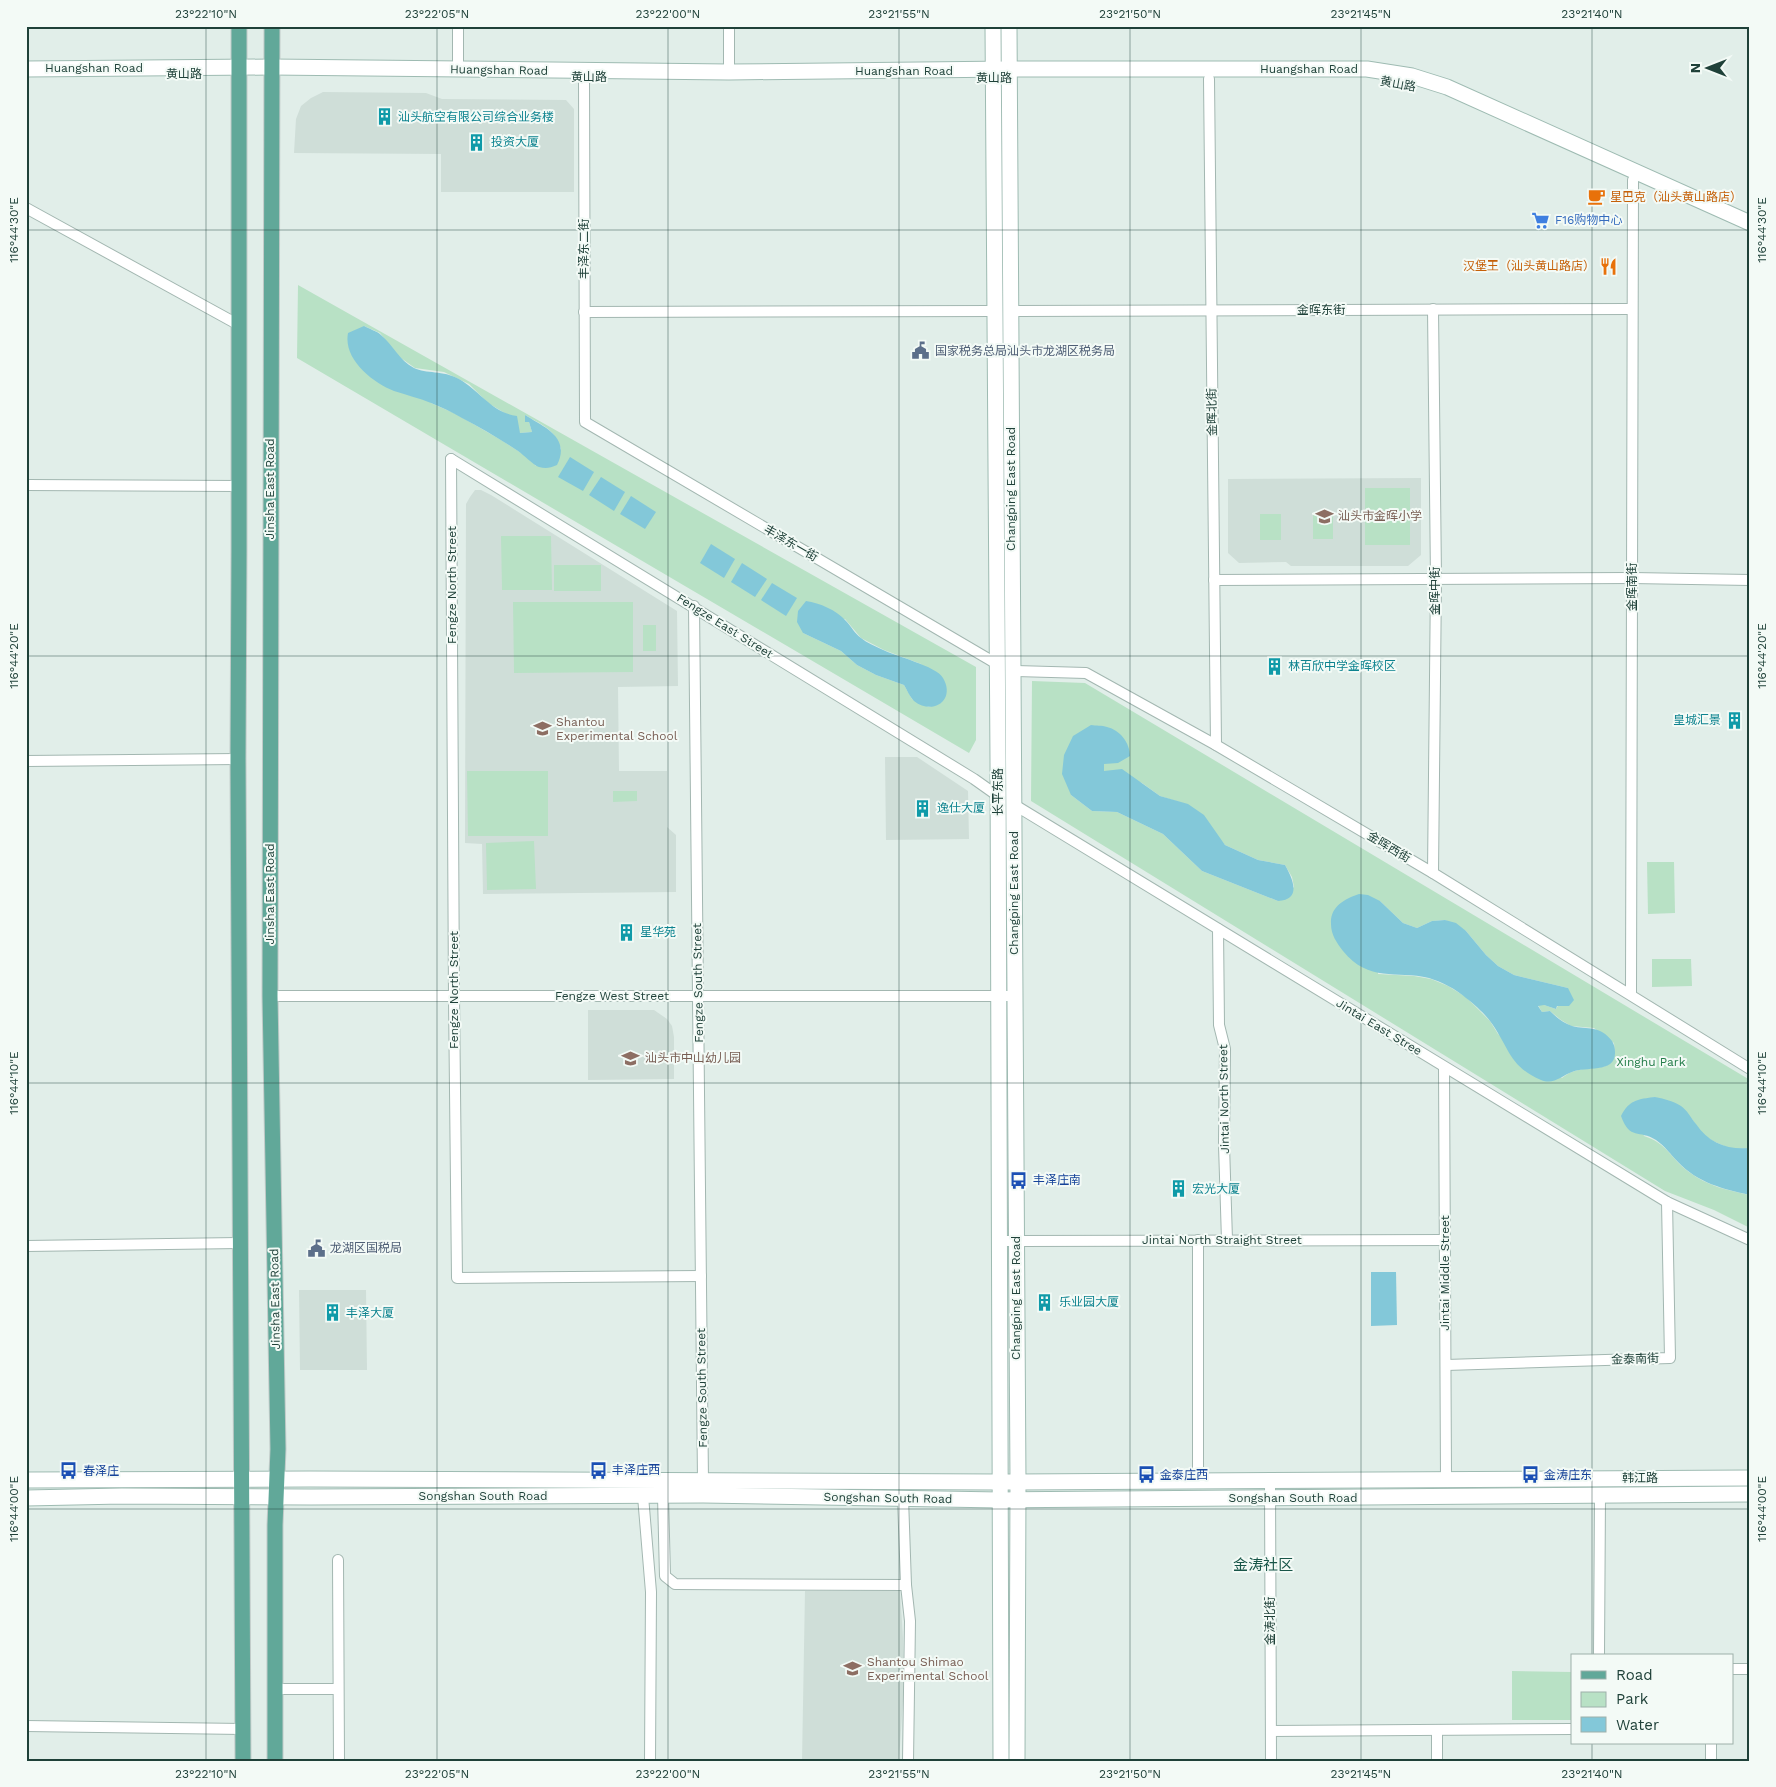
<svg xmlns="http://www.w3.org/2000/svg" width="1776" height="1787" viewBox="0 0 1776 1787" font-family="'Work Sans','Noto Sans SC',sans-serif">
<rect width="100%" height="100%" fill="#e1eee9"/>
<g fill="#cfded8">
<polygon points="323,92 426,93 442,99 566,100 574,109 574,192 441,192 441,154 294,153 296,119 301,106 311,98"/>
<polygon points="1421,478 1421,555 1408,566 1291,566 1286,562 1239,563 1228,553 1228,479"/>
<polygon points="475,490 481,490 491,495 677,611 678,686 618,687 619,771 667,771 667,827 676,835 676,892 483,894 482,844 465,843 466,504 470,497"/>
<polygon points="885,757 917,757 968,791 969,839 886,840"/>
<polygon points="588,1010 654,1010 667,1019 672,1026 674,1037 674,1079 588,1080"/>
<polygon points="299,1290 366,1290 367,1370 300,1370"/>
<polygon points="805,1591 900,1591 903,1638 903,1700 899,1761 802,1761"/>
</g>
<g fill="#b8e1c5" fill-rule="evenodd">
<path d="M298,285L976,667V740L969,753L297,358ZM364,326L380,333L398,356L415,368L444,372L469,384L488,403L508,415L520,433L532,432L529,422L525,421V415C542,425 555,429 561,449L536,466L529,458L501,440L456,414L431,403ZM845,619L861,638L884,650L921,664L942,702L929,707L912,699L904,685L876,675L857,665L841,651L803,633Z"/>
<rect x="1365" y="488" width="45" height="57"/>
<rect x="1313" y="513" width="20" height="26"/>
<rect x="1260" y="514" width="21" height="26"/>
<polygon points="501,536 551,536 552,590 502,590"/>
<rect x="554" y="565" width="47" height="26"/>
<polygon points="513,602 633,602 633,672 514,673"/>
<rect x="643" y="625" width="13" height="26"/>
<path d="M1032,681L1085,683L1750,1080V1148L1748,1149L1729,1148L1713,1141L1702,1134L1692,1119L1655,1097L1633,1102L1644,1136C1667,1143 1671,1159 1689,1172C1707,1186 1727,1190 1750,1195V1228L1714,1210L1665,1191L1031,801ZM1122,736L1118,763H1103L1104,771L1142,783L1160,796L1188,805L1214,832L1225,845L1258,860L1285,865L1292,877L1294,887L1278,901L1202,871L1163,834L1117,812L1092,811L1071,795ZM1380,901L1403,923L1417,928L1432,921L1445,920L1466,931L1486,955L1498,966L1514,975L1568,988L1556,1009L1544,1005H1538L1542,1012L1550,1011L1561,1020L1571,1026L1594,1028L1614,1043C1618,1077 1592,1063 1572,1072C1568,1073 1565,1076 1562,1078L1498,1034L1490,1021L1466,997L1448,986L1431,979L1414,976L1378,974Z"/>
<polygon points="467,771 548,771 548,836 468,836"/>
<polygon points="613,791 637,791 637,801 613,802"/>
<polygon points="534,841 536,889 487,890 486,843"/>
<polygon points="1647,862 1674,862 1675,913 1648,914"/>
<polygon points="1652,959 1691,959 1692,986 1652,987"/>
<polygon points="1512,1671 1572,1672 1572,1720 1512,1720"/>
</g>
<g fill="#83c8d9">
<path d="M364,326C369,329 377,331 381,335C393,345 399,360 414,368C426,374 443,370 459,379C479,390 492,413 517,416L520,433L532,432L529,422H525V415C544,427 571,437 557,465C550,468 546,469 539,467C533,465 524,455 518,451C500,439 481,428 462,418C452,412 441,407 431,403C419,398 406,395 394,391C372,382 343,359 348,333Z"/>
<polygon points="570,457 594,472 583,491 558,477"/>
<polygon points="601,477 625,492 614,511 589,495"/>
<polygon points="631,496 656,512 645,529 620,514"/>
<polygon points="711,544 735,559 724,578 700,563"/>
<polygon points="742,563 767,579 755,597 731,582"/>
<polygon points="772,583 797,598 786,616 761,600"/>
<path d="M806,601C820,603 836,610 846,621C851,626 855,634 861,638C867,643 875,646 881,649C894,656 937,666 943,678C956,700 933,716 914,701C910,697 907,690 904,685L876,675L857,665L841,651L803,633L797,622L798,611Z"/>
<path d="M1091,725C1096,726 1102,725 1107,727C1120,730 1130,743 1130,756L1118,763L1104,764V771L1122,769L1160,796L1188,804L1204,815L1225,845L1258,860L1285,865C1293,879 1302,900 1278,901L1202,871L1163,834L1117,812L1092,811L1071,795L1062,774L1064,755L1073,736Z"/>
<path d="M1359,894L1368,895L1380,901L1403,923L1417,928L1432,921L1445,920L1456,923L1466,931L1486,955L1498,966L1514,975L1568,988L1574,1000L1569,1006H1557L1556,1009L1544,1005L1538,1006L1542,1012L1550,1011C1556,1017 1563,1023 1572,1026C1588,1030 1600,1025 1612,1041C1614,1044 1615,1048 1615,1052C1616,1074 1585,1066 1572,1072C1561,1076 1554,1085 1541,1080C1508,1066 1509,1046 1490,1021C1484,1013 1474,1004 1466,998C1456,989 1442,982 1429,978C1396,970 1369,983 1343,951C1337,943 1331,935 1331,924C1330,907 1344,899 1359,894Z"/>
<path d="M1655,1097C1665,1099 1673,1101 1681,1106C1687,1110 1691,1118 1696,1124C1709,1143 1727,1150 1750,1148V1195C1723,1189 1698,1183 1678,1162C1671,1155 1665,1146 1656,1140C1639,1129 1630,1141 1621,1116C1629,1100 1638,1099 1655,1097Z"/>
<polygon points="1371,1272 1396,1272 1397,1325 1371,1326"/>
</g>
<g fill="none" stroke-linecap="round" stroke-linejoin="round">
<defs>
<g id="street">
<polyline points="458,26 458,69"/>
<polyline points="729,26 729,72"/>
<polyline points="584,77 585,422 997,664"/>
<polyline points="1209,79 1216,745"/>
<polyline points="26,208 239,325"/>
<polyline points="1433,309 1436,579 1433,873"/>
<polyline points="1010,311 1632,309"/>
<polyline points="584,312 995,311"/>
<polyline points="451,459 454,996 457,1278 701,1276"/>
<polyline points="451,459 974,779 998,796"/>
<polyline points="26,485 239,486"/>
<polyline points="1214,580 1632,578 1750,580"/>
<polyline points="694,606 703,1481"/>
<polyline points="1013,671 1086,673 1216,745 1433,873 1750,1069"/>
<polyline points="26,761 238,759"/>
<polyline points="1013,804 1667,1202 1750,1240"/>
<polyline points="1218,929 1219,1025 1225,1049 1224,1145 1227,1240"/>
<polyline points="1631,994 1633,180"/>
<polyline points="270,996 1015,996"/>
<polyline points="1444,1067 1446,1479"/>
<polyline points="1198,1240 1198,1481"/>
<polyline points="999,1241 1445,1240"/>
<polyline points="26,1246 239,1243"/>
<polyline points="1446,1365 1670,1358 1667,1202"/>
<polyline points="1270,1480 1271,1761"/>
<polyline points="643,1496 651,1592 650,1761"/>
<polyline points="663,1496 665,1576 675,1584 906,1585"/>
<polyline points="903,1498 906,1585 910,1621 908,1761"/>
<polyline points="338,1560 339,1761"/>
<polyline points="1599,1656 1600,1495"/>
<polyline points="1732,1669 1750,1669"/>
<polyline points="275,1689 338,1689"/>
<polyline points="26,1726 243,1729"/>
<polyline points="1437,1730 1437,1761"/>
<polyline points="1271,1731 1572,1729"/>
<polyline points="1711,1743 1711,1761"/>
</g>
<g id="secondary">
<polyline points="993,26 998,759 1001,1761"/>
<polyline points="1009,26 1018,1482 1017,1761"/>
<polyline points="26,69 271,67 729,72 1009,69 1367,69 1412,76 1447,87 1750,223"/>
<polyline points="26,1480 310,1479 1000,1482 1750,1478"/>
<polyline points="26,1498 122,1496 311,1497 703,1495 1000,1500 1750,1494"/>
</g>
<g id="primary">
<polyline points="239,26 239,551 238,759 243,1761"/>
<polyline points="272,26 270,996 278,1449 275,1525 275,1761"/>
</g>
</defs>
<use href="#street" stroke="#a3b7b1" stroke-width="12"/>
<use href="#secondary" stroke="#9ebbb2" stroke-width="17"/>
<use href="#primary" stroke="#c0cac8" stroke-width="17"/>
<use href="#street" stroke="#fff" stroke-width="10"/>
<use href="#secondary" stroke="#fff" stroke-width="15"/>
<use href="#primary" stroke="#61a899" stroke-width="15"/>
</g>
<path fill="none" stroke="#1f4139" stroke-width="1" stroke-opacity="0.45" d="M206,26V1761M437,26V1761M668,26V1761M899,26V1761M1130,26V1761M1361,26V1761M1592,26V1656M26,230H1750M26,656H1750M26,1083H1750M26,1509H1750M1592,1743V1761"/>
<defs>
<symbol id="building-bare" viewBox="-9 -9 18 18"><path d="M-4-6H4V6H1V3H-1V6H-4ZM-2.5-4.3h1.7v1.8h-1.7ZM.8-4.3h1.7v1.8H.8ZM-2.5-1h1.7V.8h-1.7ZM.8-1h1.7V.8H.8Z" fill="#0f9aa8" stroke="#f3faf6" stroke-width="2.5" paint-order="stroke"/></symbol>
<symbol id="cafe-bare" viewBox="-9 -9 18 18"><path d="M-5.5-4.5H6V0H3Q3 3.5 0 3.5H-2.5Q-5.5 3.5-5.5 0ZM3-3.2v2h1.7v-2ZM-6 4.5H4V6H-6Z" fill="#e8710a" stroke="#f3faf6" stroke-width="2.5" paint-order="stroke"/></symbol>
<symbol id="supermarket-bare" viewBox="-9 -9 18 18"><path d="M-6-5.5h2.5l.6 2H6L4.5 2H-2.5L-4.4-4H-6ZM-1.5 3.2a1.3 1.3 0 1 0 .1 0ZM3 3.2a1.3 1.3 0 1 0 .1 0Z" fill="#3f7fe0" stroke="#f3faf6" stroke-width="2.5" paint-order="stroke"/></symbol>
<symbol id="restaurant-bare" viewBox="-9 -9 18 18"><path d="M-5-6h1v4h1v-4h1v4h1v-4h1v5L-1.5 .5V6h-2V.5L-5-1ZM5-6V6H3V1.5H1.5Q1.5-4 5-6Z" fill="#e8710a" stroke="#f3faf6" stroke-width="2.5" paint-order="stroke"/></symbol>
<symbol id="civic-bare" viewBox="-9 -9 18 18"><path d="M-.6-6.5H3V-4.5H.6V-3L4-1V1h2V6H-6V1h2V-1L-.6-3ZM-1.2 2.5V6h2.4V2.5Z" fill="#5c6f8a" stroke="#f3faf6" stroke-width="2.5" paint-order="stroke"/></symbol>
<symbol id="school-bare" viewBox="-9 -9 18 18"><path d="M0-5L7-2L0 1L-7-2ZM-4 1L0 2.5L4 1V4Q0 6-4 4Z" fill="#8d6e63" stroke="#f3faf6" stroke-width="2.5" paint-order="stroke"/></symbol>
<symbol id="bus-bare" viewBox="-9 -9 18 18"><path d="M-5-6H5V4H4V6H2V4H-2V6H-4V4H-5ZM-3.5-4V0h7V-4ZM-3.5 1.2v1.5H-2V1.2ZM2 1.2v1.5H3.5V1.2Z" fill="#1a4fb4" stroke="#f3faf6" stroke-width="2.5" paint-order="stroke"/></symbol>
</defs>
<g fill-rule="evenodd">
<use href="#building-bare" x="372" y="104" width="25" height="25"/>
<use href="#building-bare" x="464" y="130" width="25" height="25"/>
<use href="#cafe-bare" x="1584" y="184" width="25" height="25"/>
<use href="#supermarket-bare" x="1528" y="208" width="25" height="25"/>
<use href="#restaurant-bare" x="1596" y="254" width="25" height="25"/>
<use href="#civic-bare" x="908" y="338" width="25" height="25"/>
<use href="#school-bare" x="1312" y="504" width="25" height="25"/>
<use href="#building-bare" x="1262" y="654" width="25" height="25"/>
<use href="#building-bare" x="1722" y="708" width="25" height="25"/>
<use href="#school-bare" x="530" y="716" width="25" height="25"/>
<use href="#building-bare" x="910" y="796" width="25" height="25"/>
<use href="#building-bare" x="614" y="920" width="25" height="25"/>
<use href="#school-bare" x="618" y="1046" width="25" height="25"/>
<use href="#bus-bare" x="1006" y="1168" width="25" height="25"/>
<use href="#building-bare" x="1166" y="1176" width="25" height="25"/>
<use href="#civic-bare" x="304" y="1236" width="25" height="25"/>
<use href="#building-bare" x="1032" y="1290" width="25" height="25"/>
<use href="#building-bare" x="320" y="1300" width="25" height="25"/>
<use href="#bus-bare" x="586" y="1458" width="25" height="25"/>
<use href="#bus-bare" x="56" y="1458" width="25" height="25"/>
<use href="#bus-bare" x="1134" y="1462" width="25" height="25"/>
<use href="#bus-bare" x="1518" y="1462" width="25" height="25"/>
<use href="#school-bare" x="840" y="1656" width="25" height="25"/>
</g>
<g text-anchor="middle" stroke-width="4" stroke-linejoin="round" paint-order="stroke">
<g font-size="12" fill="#1f4139" stroke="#f3faf6">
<text x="94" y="72">Huangshan Road</text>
<text x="1309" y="73">Huangshan Road</text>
<text transform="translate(499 70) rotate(1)" y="4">Huangshan Road</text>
<text x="904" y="75">Huangshan Road</text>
<text x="184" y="78">黄山路</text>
<text x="589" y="81">黄山路</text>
<text x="994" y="82">黄山路</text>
<text transform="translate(1398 84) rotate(10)" y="4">黄山路</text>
<text transform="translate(584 249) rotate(-90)" y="4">丰泽东二街</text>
<text x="1321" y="314">金晖东街</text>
<text transform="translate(1212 412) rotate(-91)" y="4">金晖北街</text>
<text transform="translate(270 489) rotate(-90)" y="4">Jinsha East Road</text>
<text transform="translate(1011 489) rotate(-90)" y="4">Changping East Road</text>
<text transform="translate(791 543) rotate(30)" y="4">丰泽东一街</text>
<text transform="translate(452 585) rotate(-90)" y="4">Fengze North Street</text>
<text transform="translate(1632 587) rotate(-90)" y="4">金晖南街</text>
<text transform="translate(1435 591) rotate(-90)" y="4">金晖中街</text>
<text transform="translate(725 626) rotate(32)" y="4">Fengze East Street</text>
<text transform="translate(998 792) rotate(-90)" y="4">长平东路</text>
<text transform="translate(1389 847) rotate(31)" y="4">金晖西街</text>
<text transform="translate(1014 893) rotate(-90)" y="4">Changping East Road</text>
<text transform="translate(270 894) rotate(-90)" y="4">Jinsha East Road</text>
<text transform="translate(698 983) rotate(-91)" y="4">Fengze South Street</text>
<text transform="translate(454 990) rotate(-90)" y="4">Fengze North Street</text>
<text x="612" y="1000">Fengze West Street</text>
<text transform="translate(1379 1027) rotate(31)" y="4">Jintai East Stree</text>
<text transform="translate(1224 1099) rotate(-91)" y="4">Jintai North Street</text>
<text x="1222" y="1244">Jintai North Straight Street</text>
<text transform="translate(1445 1273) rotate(-90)" y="4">Jintai Middle Street</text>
<text transform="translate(1016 1298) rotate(-90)" y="4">Changping East Road</text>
<text transform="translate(275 1299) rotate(-91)" y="4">Jinsha East Road</text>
<text transform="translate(1635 1359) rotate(-2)" y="4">金泰南街</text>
<text transform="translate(702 1388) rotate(-91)" y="4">Fengze South Street</text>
<text x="1640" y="1482">韩江路</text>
<text x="483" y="1500">Songshan South Road</text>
<text transform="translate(888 1498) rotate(1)" y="4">Songshan South Road</text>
<text x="1293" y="1502">Songshan South Road</text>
<text transform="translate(1270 1621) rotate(-90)" y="4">金涛北街</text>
</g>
<g font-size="12" fill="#0d838f" stroke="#f3faf6" text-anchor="start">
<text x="398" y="121">汕头航空有限公司综合业务楼</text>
<text x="491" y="146">投资大厦</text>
<text x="1288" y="670">林百欣中学金晖校区</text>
<text x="1721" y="724" text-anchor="end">皇城汇景</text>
<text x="937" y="812">逸仕大厦</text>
<text x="640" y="936">星华苑</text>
<text x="1192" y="1193">宏光大厦</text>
<text x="1059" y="1306">乐业园大厦</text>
<text x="346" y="1317">丰泽大厦</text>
</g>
<g font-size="12" fill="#c56008" stroke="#f3faf6" text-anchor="start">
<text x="1610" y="201">星巴克（汕头黄山路店）</text>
<text x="1595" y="270" text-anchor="end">汉堡王（汕头黄山路店）</text>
</g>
<g font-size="12" fill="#366cbe" stroke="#f3faf6" text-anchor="start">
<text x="1555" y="224">F16购物中心</text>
</g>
<g font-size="12" fill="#4e5e75" stroke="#f3faf6" text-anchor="start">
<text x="935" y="355">国家税务总局汕头市龙湖区税务局</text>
<text x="330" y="1252">龙湖区国税局</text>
</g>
<g font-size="12" fill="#785e54" stroke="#f3faf6" text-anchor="start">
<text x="1338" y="520">汕头市金晖小学</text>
<text x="556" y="726">Shantou<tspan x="556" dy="14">Experimental School</tspan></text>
<text x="645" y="1062">汕头市中山幼儿园</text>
<text x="867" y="1666">Shantou Shimao<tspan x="867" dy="14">Experimental School</tspan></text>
</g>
<g font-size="12" fill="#247d4a" stroke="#f3faf6">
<text x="1651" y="1066">Xinghu Park</text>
</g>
<g font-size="12" fill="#164399" stroke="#f3faf6" text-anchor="start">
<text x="1033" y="1184">丰泽庄南</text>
<text x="612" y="1474">丰泽庄西</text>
<text x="83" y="1475">春泽庄</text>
<text x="1160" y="1479">金泰庄西</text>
<text x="1544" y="1479">金涛庄东</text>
</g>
<g font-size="15" fill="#195649" stroke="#f3faf6">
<text x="1263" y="1570">金涛社区</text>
</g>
</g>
<rect width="1776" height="1787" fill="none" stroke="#f3faf6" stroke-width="55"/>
<rect x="1571" y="1654" width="162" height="90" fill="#f3faf6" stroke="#9eb0aa"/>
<rect x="1581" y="1671" width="25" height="8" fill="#61a899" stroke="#9eb0aa"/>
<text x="1616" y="1680" font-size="15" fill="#1f4139">Road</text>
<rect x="1581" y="1692" width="25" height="15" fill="#b8e1c5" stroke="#9eb0aa"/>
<text x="1616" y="1704" font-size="15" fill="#1f4139">Park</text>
<rect x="1581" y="1717" width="25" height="15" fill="#83c8d9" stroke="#9eb0aa"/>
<text x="1616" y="1730" font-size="15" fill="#1f4139">Water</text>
<g transform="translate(1708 68) rotate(270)" stroke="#f3faf6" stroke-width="4" paint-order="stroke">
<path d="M0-4L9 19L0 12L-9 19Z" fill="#1f4139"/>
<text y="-8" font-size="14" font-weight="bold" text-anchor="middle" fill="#1f4139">N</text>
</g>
<rect x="28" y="28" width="1720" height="1732" fill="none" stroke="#1f4139" stroke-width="2"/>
<g font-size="12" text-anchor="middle" fill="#1f4139">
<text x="206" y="18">23°22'10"N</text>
<text x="437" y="18">23°22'05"N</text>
<text x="668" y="18">23°22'00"N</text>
<text x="899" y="18">23°21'55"N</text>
<text x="1130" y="18">23°21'50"N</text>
<text x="1361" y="18">23°21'45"N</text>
<text x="1592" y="18">23°21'40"N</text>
<text transform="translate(1762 230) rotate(-90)" y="4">116°44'30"E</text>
<text transform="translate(14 230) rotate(-90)" y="4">116°44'30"E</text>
<text transform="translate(1762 656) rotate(-90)" y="4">116°44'20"E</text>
<text transform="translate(14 656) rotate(-90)" y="4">116°44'20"E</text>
<text transform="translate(1762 1083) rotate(-90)" y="4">116°44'10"E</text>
<text transform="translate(14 1083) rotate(-90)" y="4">116°44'10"E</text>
<text transform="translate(1762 1509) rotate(-90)" y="4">116°44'00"E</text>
<text transform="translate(14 1509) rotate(-90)" y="4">116°44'00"E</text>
<text x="206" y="1778">23°22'10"N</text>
<text x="437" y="1778">23°22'05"N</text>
<text x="668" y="1778">23°22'00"N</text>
<text x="899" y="1778">23°21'55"N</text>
<text x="1130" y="1778">23°21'50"N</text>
<text x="1361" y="1778">23°21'45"N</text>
<text x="1592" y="1778">23°21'40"N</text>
</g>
</svg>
